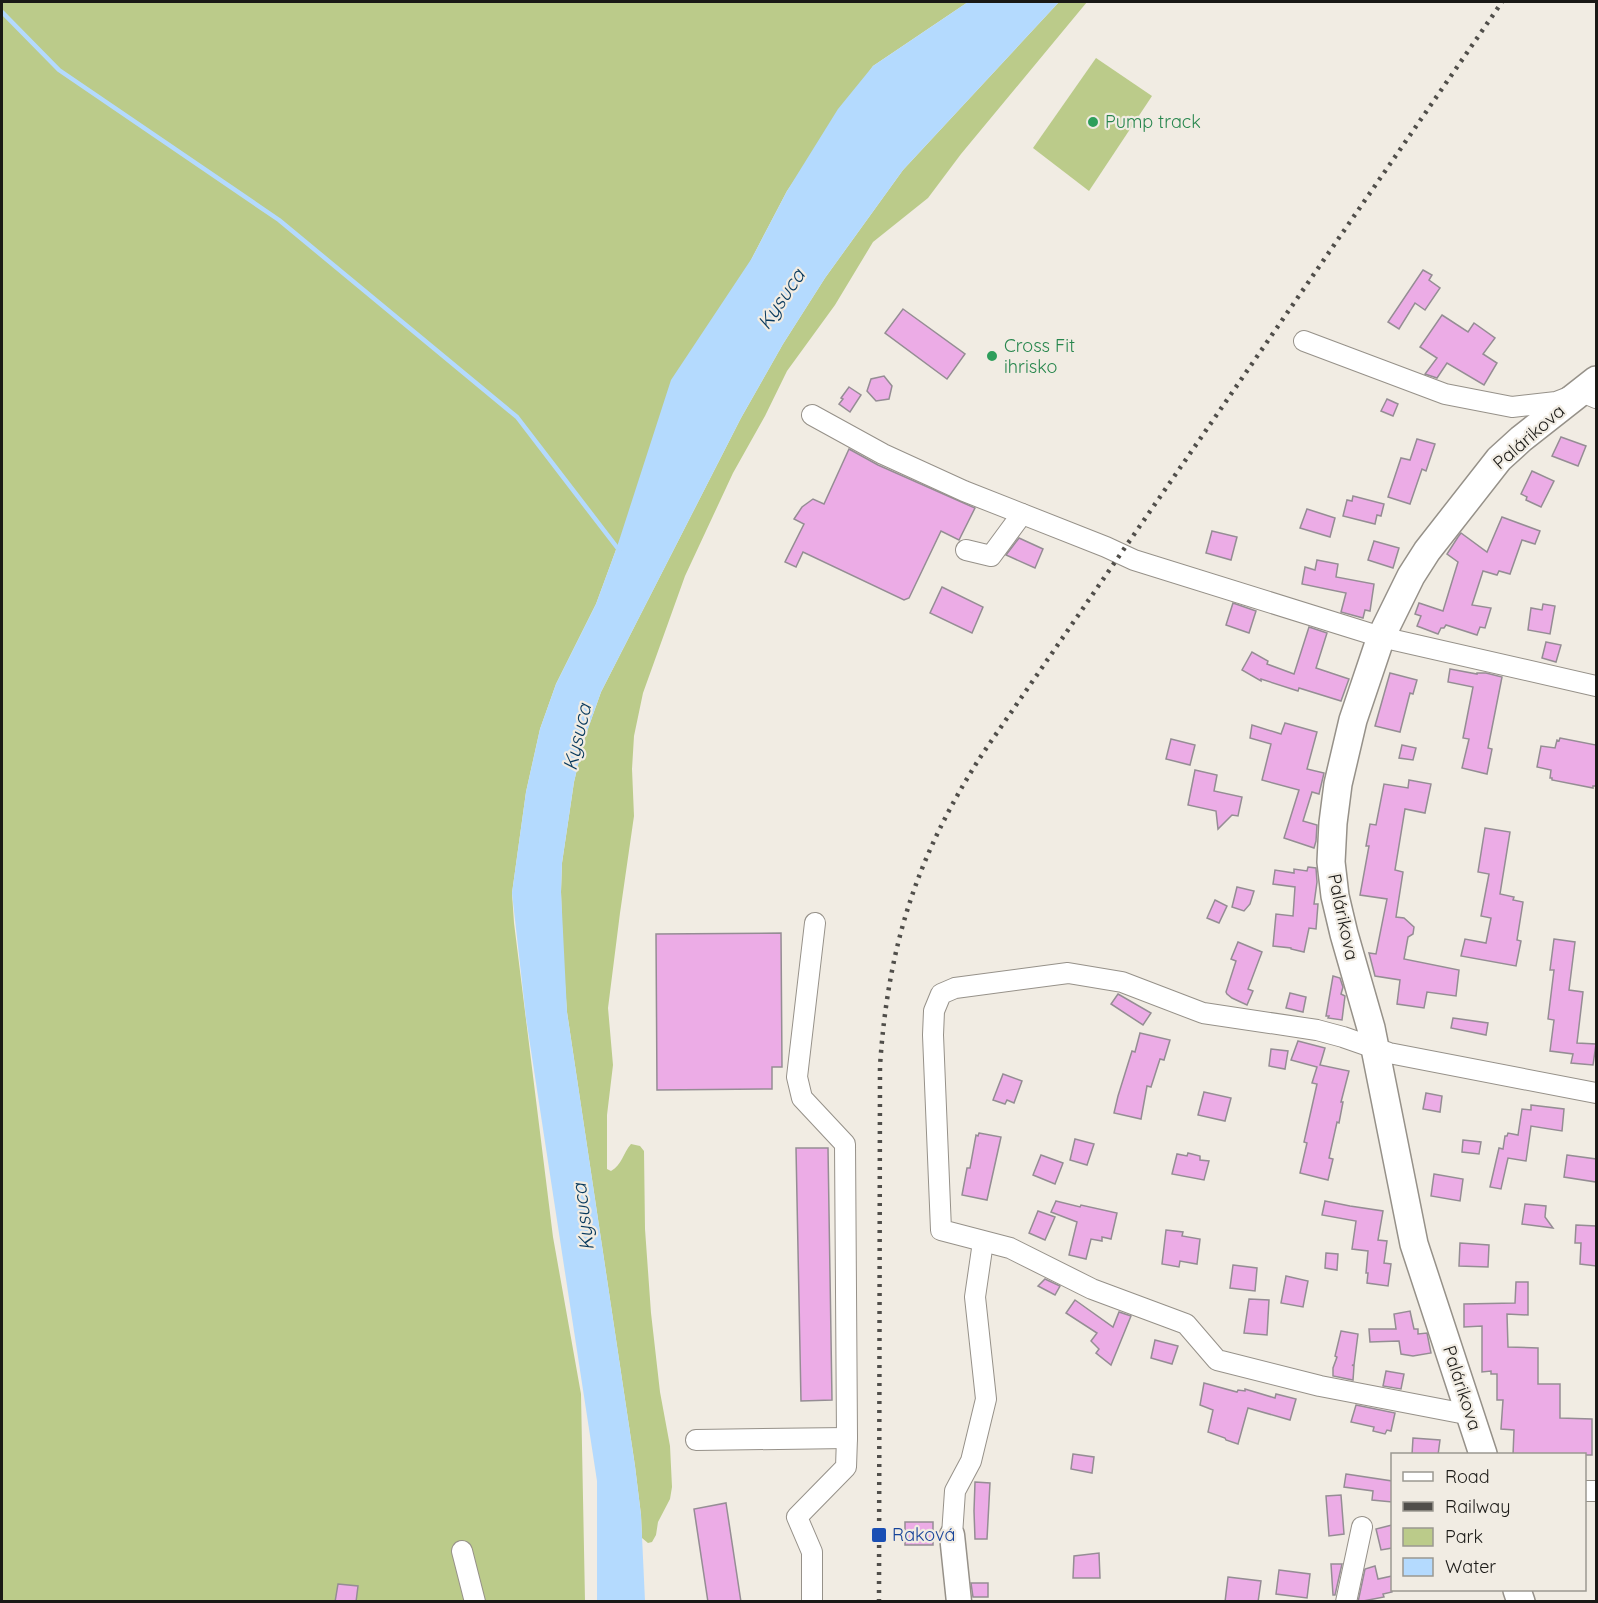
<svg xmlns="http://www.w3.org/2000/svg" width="1598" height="1603" viewBox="0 0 1598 1603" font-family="Quicksand,sans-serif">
<rect width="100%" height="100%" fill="#f1ece3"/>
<g fill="#bbcb8a">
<polygon points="2,2 968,2 873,66 787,191 752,258 617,547 596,604 556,684 540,729 526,792 512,893 514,923 553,1237 581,1394 585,1601 2,1602"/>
<path d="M1059,2H1087L961,154L928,198L873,242L835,305L787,371L765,416L733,473L685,576L643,693L634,736L632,769L634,816L620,913L608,1008L613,1065L607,1115V1169L611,1171C622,1165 623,1153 631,1144L640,1146L644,1151L645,1229L651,1313L660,1392L670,1446L672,1487L670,1499L658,1522L656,1535L652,1542L648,1543L642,1538L641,1515L635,1466L567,1012L563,956L561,892L562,863L574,782L584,740L601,692L741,418L783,344L825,278L903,170Z"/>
<polygon points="1096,58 1152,96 1089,191 1033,148"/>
</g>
<polygon fill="#b4dafe" points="968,2 1059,2 903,170 825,278 783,344 741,418 601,692 584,740 574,782 562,863 561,892 567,1012 635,1466 641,1515 645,1601 597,1601 597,1481 526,1018 512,893 526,792 540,729 556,684 596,604 617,547 671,380 752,258 787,191 838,109 873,66"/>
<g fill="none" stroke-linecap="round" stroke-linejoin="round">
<polyline stroke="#b4dafe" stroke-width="4.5" points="2,12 59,70 279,220 517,417 619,550"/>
</g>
<g fill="#ecace6" stroke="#958d94" stroke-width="1.5">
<polygon points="1423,270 1432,275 1429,280 1440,288 1425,310 1415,303 1399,329 1388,322"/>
<polygon points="903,309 965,354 947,379 885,333"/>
<polygon points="1442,315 1468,332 1474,323 1495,338 1483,354 1497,363 1484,385 1447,363 1437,378 1425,374 1437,358 1420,347"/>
<polygon points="884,376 892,386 889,399 876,401 867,391 871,379"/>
<polygon points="849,387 861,395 850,412 839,404 843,399 841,398"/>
<polygon points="1387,399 1398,404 1393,416 1381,411"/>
<polygon points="1561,437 1586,446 1578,466 1552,456"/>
<polygon points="1417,439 1435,444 1426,471 1422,469 1410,504 1388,497 1401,458 1410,460"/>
<polygon points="849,449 878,465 975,508 959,540 941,531 909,598 904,600 803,552 796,567 785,562 804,524 794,519 802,507 813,499 824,504"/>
<polygon points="1532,471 1554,481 1541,507 1526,500 1527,497 1521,494"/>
<polygon points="1353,496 1384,504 1381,516 1377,515 1375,524 1343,516 1347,500 1352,501"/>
<polygon points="1307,509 1335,518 1330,537 1300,528"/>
<polygon points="1502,517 1540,531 1535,544 1522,540 1510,574 1499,571 1497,575 1483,571 1472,605 1491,608 1485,628 1480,627 1477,635 1446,625 1444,628 1441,628 1438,634 1417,626 1421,616 1415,614 1419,603 1443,611 1458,562 1447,554 1458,537 1461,533 1487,552"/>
<polygon points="1212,531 1237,537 1231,560 1206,553"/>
<polygon points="1019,538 1043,549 1035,568 1006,555"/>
<polygon points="1374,541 1399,548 1393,568 1368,560"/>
<polygon points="1317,560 1338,564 1336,577 1374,584 1370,611 1365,610 1363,618 1341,612 1346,593 1302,584 1305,567 1315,570"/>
<polygon points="942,587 983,607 972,633 930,613"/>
<polygon points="1233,603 1256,611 1249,633 1226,625"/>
<polygon points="1543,604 1555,606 1550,634 1528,630 1531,608 1542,610"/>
<polygon points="1309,627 1327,633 1316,668 1349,679 1341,701 1299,688 1298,691 1261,679 1261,681 1242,670 1252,652 1268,661 1267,664 1294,674"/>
<polygon points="1546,642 1561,645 1556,662 1542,658"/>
<polygon points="1450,669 1477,674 1477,673 1486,673 1502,677 1488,748 1492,749 1487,774 1462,768 1469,739 1463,738 1473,687 1448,682"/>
<polygon points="1390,673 1417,680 1413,694 1410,693 1400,732 1375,726"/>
<polygon points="1285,723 1317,732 1307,769 1324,773 1319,794 1312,792 1303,821 1317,825 1316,841 1314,848 1284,838 1299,790 1262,780 1271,744 1250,738 1252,725 1281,734"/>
<polygon points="1560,738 1596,745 1596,786 1593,786 1593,788 1552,780 1552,778 1550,778 1551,770 1537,767 1541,746 1555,748 1557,740 1559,741"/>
<polygon points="1171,739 1195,745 1190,765 1166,759"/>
<polygon points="1402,745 1416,748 1413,760 1399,758"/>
<polygon points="1195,770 1217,775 1214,791 1242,797 1238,816 1232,815 1218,829 1216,811 1188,805"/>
<polygon points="1409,780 1431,784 1425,813 1405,809 1395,870 1403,872 1396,917 1404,918 1414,927 1413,934 1408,937 1404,959 1459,970 1456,996 1427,992 1424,1008 1397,1004 1400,980 1375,976 1369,953 1376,954 1387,899 1360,895 1369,846 1366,846 1370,824 1376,825 1384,784 1408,788"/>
<polygon points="1485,828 1510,832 1500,894 1514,897 1513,900 1523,902 1517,940 1521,941 1516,966 1461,956 1465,939 1486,943 1491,918 1481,916 1489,874 1478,872"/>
<polygon points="1308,867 1316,868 1317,882 1314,904 1318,904 1316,929 1309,928 1304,952 1291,949 1291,948 1273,946 1276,914 1293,916 1295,887 1273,884 1275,870 1294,873 1294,869 1307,871"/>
<polygon points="1237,887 1254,891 1250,904 1244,911 1232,907"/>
<polygon points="1215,900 1227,906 1219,923 1207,918"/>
<polygon points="781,933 782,1067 772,1067 772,1089 657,1090 656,934"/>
<polygon points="1554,939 1575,942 1569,990 1583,992 1577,1043 1596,1044 1593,1065 1571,1063 1573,1054 1550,1051 1554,1020 1548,1019 1554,970 1550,970"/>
<polygon points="1238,942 1262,952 1248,989 1253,991 1247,1005 1232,998 1227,994 1226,992 1236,961 1231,959"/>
<polygon points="1333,976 1340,978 1343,987 1341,994 1345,996 1342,1020 1328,1018 1329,1016 1326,1016"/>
<polygon points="1290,993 1306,997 1303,1012 1286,1008"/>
<polygon points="1118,994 1151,1013 1143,1025 1111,1004"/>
<polygon points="1453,1018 1488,1023 1486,1035 1451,1028"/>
<polygon points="1140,1033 1170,1040 1164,1060 1160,1059 1151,1087 1147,1086 1141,1119 1114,1113 1118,1096 1132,1051 1135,1052"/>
<polygon points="1298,1041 1325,1048 1320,1065 1349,1071 1341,1102 1343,1102 1339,1123 1337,1122 1329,1158 1333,1159 1328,1180 1300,1173 1307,1143 1304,1142 1317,1084 1312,1083 1317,1067 1291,1060"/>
<polygon points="1271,1049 1288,1051 1285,1069 1269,1066"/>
<polygon points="1003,1074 1022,1081 1014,1103 1007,1100 1005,1104 993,1100"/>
<polygon points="1204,1092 1231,1098 1225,1121 1198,1115"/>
<polygon points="1426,1093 1442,1096 1440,1112 1423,1109"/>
<polygon points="1531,1105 1564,1109 1562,1131 1531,1126 1526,1161 1508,1158 1501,1189 1490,1187 1499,1148 1503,1149 1505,1136 1507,1136 1508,1133 1518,1135 1522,1109 1531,1110"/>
<polygon points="979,1133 1001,1137 987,1200 962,1195 967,1168 970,1168 976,1135 978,1136"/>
<polygon points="1075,1139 1094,1144 1087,1165 1070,1160"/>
<polygon points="1463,1140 1481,1142 1479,1154 1462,1152"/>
<polygon points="796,1148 828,1148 832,1400 801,1401"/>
<polygon points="1188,1153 1200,1156 1200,1160 1209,1161 1204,1180 1172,1174 1177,1154 1187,1156"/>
<polygon points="1041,1155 1063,1163 1055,1184 1033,1175"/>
<polygon points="1567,1155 1596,1159 1596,1182 1564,1177"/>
<polygon points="1434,1174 1463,1179 1460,1201 1431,1196"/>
<polygon points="1056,1201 1080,1207 1081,1205 1117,1213 1111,1239 1102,1237 1102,1241 1091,1239 1086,1259 1069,1255 1077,1222 1051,1212"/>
<polygon points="1325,1201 1350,1206 1383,1211 1378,1240 1387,1241 1384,1263 1391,1264 1388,1286 1367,1283 1368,1273 1366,1273 1368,1251 1352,1249 1356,1221 1322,1215"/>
<polygon points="1525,1204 1546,1206 1545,1217 1553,1228 1522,1224"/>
<polygon points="1038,1211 1055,1217 1045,1240 1029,1233"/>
<polygon points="1576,1225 1596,1226 1596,1266 1580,1264 1581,1243 1575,1243"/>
<polygon points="1166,1230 1183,1232 1182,1236 1200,1239 1197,1264 1180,1261 1179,1267 1162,1264"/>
<polygon points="1460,1243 1489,1245 1488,1267 1459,1266"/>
<polygon points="1326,1253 1338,1254 1337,1270 1325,1268"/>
<polygon points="1233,1265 1257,1268 1255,1291 1230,1288"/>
<polygon points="1286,1276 1308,1281 1303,1307 1281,1303"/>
<polygon points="1045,1279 1060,1286 1055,1295 1038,1286"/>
<polygon points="1516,1282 1528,1282 1528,1315 1507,1314 1508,1347 1538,1348 1538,1384 1560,1384 1560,1418 1592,1419 1592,1455 1513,1455 1514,1430 1501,1429 1503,1400 1497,1400 1497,1374 1491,1374 1491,1371 1482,1372 1482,1326 1464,1327 1464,1304 1515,1303"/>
<polygon points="1249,1299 1269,1300 1267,1335 1244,1333"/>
<polygon points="1075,1300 1113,1327 1119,1312 1131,1316 1111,1365 1096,1353 1099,1349 1091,1341 1097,1333 1066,1313"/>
<polygon points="1410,1311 1414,1329 1418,1329 1418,1334 1427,1333 1431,1353 1413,1356 1401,1354 1399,1341 1370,1342 1369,1329 1396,1329 1394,1314"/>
<polygon points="1341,1331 1358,1334 1354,1365 1352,1365 1354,1366 1353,1380 1333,1376 1333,1368 1337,1357 1335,1356"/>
<polygon points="1155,1340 1178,1346 1172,1364 1151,1358"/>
<polygon points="1386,1371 1404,1374 1401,1389 1383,1386"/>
<polygon points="1204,1383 1237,1392 1238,1390 1245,1391 1245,1389 1275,1398 1276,1394 1296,1399 1290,1420 1248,1408 1238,1444 1226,1440 1225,1438 1208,1432 1213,1410 1200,1405"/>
<polygon points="1356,1405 1395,1413 1391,1431 1387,1430 1385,1434 1373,1431 1374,1427 1351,1422"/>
<polygon points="1413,1438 1440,1440 1438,1455 1412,1455"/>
<polygon points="1073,1454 1094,1457 1092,1473 1071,1469"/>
<polygon points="1346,1474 1392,1481 1392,1502 1372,1500 1373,1491 1344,1487"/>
<polygon points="975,1482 990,1483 987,1539 975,1539 974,1511"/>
<polygon points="1341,1495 1344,1534 1329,1536 1326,1496"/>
<polygon points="726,1503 741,1602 708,1602 694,1509"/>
<rect x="905" y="1522" width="28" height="23"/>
<polygon points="1392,1525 1392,1548 1381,1550 1376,1529"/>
<polygon points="1099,1553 1100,1578 1073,1578 1074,1556"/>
<polygon points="1331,1564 1342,1564 1335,1595 1333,1595"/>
<polygon points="1375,1566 1378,1579 1392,1576 1392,1592 1383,1594 1384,1597 1358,1602 1365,1569"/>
<polygon points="1279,1570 1310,1574 1307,1598 1276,1594"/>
<polygon points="1228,1577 1261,1581 1258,1602 1225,1602"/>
<polygon points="971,1583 988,1583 988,1597 973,1597"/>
<polygon points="338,1584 358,1586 356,1602 335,1602"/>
</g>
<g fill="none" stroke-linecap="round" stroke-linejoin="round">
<defs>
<g id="minor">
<polyline points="1304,341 1445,394 1512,407 1556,402 1582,392 1596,398"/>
<polyline points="812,415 883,454 964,491 1106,547 1134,560 1381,637 1596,686"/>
<polyline points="966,550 991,556 1022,514"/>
<polyline points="1471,1415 1320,1386 1217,1360 1186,1324 1092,1289 1010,1248 941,1230 933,1035 934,1011 941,994 955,988 1068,973 1122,982 1203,1013 1317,1030 1343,1037 1389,1053 1596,1093"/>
<polyline points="696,1440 847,1438"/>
<polyline points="1584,1491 1596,1491"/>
<polyline points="952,1535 955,1491 971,1461 986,1399 975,1297 983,1242"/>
<polyline points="462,1551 475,1602"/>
<polyline points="812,1602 812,1552 797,1517 846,1467 847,1438 845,1144 802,1098 797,1077 815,923"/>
<polyline points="1346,1602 1362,1527"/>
</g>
<polyline id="tertiary" points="952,1535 959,1602"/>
<g id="secondary">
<polyline points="1483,1454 1414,1244 1371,1028 1344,934 1335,896 1331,862 1333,823 1338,784 1353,720 1381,637 1411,576 1427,551 1499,459 1521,439 1596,380"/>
<polyline points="1517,1590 1521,1602"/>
</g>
</defs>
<use href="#minor" stroke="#969189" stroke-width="22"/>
<use href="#tertiary" stroke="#969189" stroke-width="27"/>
<use href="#secondary" stroke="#969189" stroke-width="30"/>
<use href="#minor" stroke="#fff" stroke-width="20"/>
<use href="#tertiary" stroke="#fff" stroke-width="24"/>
<use href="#secondary" stroke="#fff" stroke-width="27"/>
<path stroke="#504e4a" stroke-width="4.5" stroke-dasharray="3 6" stroke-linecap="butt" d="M879,1602L880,1066C888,945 917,855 983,753L1502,2"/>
</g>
<g fill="#2e9e5b" stroke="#f1ece3" stroke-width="2">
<circle cx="1093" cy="122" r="6"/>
<circle cx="992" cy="356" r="6"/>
</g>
<rect fill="#1a4fb4" stroke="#f1ece3" stroke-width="2" x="871" y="1527" width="16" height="16" rx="3"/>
<g text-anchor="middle" stroke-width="4.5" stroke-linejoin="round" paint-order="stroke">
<g font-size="18" fill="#27864d" stroke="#f1ece3" text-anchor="start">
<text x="1105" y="128">Pump track</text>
<text x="1004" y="352">Cross Fit<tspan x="1004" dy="21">ihrisko</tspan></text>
</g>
<g font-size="18" fill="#1a1916" stroke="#f1ece3">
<text transform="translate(1529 437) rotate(-41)" y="6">Palárikova</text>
<text transform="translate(1343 917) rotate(78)" y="6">Palárikova</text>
<text transform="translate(1462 1388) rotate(72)" y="6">Palárikova</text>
</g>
<g font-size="18" fill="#164399" stroke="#f1ece3" text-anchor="start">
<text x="892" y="1541">Raková</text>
</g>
<g font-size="20" font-style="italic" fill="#07395d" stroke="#f1ece3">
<text transform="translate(781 299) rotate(-56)" y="7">Kysuca</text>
<text transform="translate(577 737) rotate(-77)" y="7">Kysuca</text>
<text transform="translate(583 1217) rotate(-97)" y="7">Kysuca</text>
</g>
</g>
<rect width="1598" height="1603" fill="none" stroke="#1a1916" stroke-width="6"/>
<rect x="1391" y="1453" width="195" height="138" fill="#f1ece3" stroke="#9b9891" stroke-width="1.5"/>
<rect x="1403" y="1472" width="30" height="9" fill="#ffffff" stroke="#9b9891" stroke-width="1.5"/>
<text x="1445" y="1483" font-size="18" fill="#1a1916">Road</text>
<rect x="1403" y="1502" width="30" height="9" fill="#504e4a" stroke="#9b9891" stroke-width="1.5"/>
<text x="1445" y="1513" font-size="18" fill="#1a1916">Railway</text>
<rect x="1403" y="1528" width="30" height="18" fill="#bbcb8a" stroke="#9b9891" stroke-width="1.5"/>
<text x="1445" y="1543" font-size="18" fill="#1a1916">Park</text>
<rect x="1403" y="1558" width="30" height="18" fill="#b4dafe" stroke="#9b9891" stroke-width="1.5"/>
<text x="1445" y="1573" font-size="18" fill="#1a1916">Water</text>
</svg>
